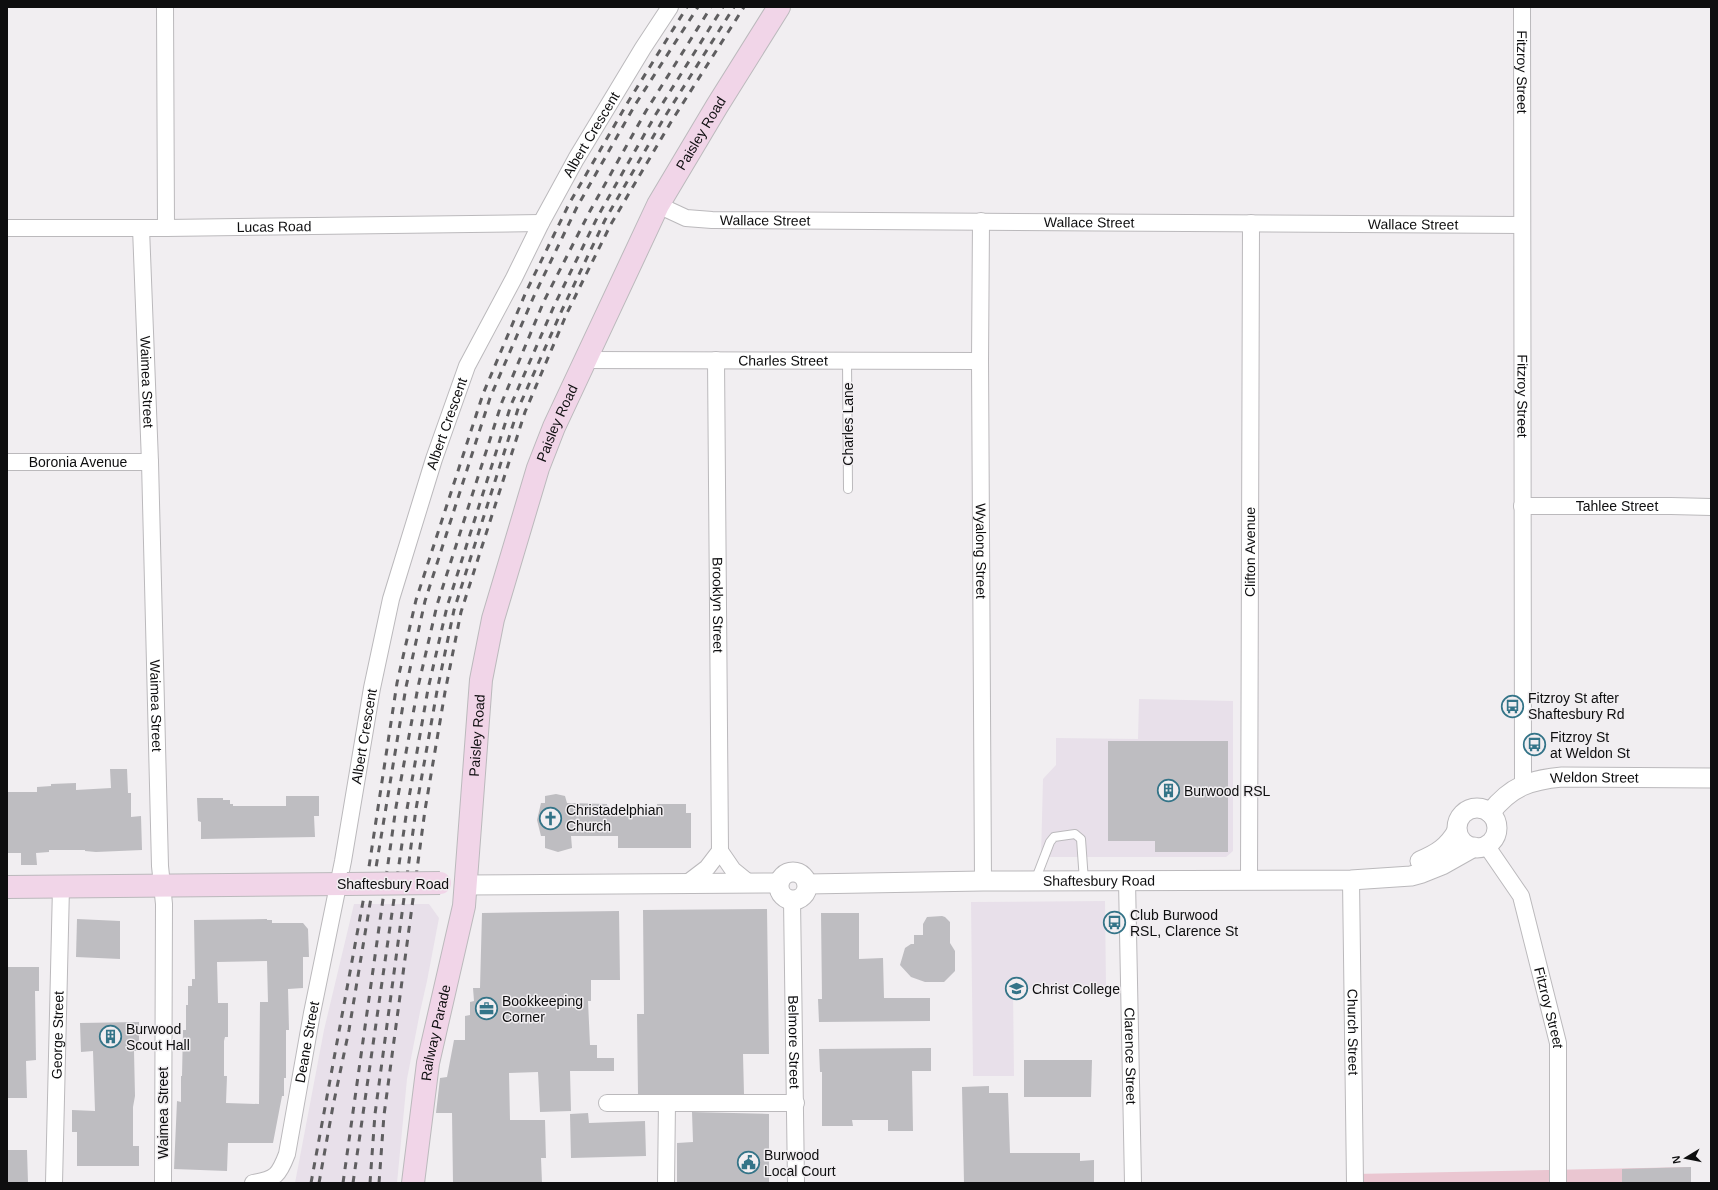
<svg xmlns="http://www.w3.org/2000/svg" width="1718" height="1190" viewBox="0 0 1718 1190" font-family="Arial,sans-serif">
<rect width="100%" height="100%" fill="#f1eef1"/>
<g fill="#e8e0ea">
<polygon points="1139,699 1233,701 1233,851 1226,857 1041,857 1043,779 1056,765 1056,738 1138,739"/>
<polygon points="1105,901 1106,988 1013,989 1014,1076 973,1076 971,902"/>
<polygon points="354,904 429,904 439,918 427,981 420,1012 407,1079 397,1183 295,1183 324,1030"/>
</g>
<polygon fill="#eac6d1" points="1691,1167 1691,1183 1355,1183 1355,1174"/>
<g fill="#bebdc1" fill-rule="evenodd">
<polygon points="1108,741 1228,741 1228,852 1155,852 1155,841 1108,841"/>
<polygon points="110,769 127,769 128,793 131,793 131,817 141,816 142,850 96,852 85,851 85,850 49,850 49,852 36,853 37,865 21,865 21,853 7,853 7,792 37,792 37,787 51,786 51,784 76,783 76,790 111,788"/>
<polygon points="556,794 565,796 567,803 607,804 609,816 657,816 657,804 686,804 686,813 691,813 691,848 618,848 618,836 571,836 572,848 558,852 545,848 545,836 541,836 537,820 541,803 545,803 545,796"/>
<polygon points="286,796 319,796 319,816 314,816 315,837 201,839 201,822 198,821 197,798 223,798 223,800 230,800 230,804 233,804 233,806 286,806"/>
<polygon points="767,909 769,1054 743,1054 744,1094 638,1094 637,1014 644,1014 643,910"/>
<polygon points="619,911 620,980 591,980 591,1001 588,1001 590,1045 597,1045 597,1058 614,1058 614,1071 570,1071 571,1111 540,1112 538,1072 509,1073 510,1120 545,1120 546,1158 541,1158 542,1183 453,1183 452,1113 436,1113 440,1078 447,1077 454,1040 465,1040 465,1016 470,1015 470,1002 474,1001 473,988 480,988 482,913"/>
<polygon points="821,913 859,913 859,959 883,958 884,998 930,998 930,1021 819,1022 818,999 822,999"/>
<polygon points="942,916 945,917 950,922 950,943 955,951 955,971 944,982 925,982 911,977 900,965 905,948 911,944 914,944 914,935 923,935 923,924 927,917"/>
<polygon points="77,919 120,921 120,959 76,957"/>
<path d="M267,919V920H272V923H303L308,929L309,957H303V988L288,989L289,1030H286V1078H284V1096H282L273,1143H228L227,1171L174,1169L177,1101L181,1102V1076H182L183,1030H186V1005H188V986H192V979H195L194,920ZM267,961L268,1002H260L259,1104L226,1103L227,1076H224V1041L225,1037H228V1003H218L217,962Z"/>
<polygon points="7,967 39,967 39,991 35,991 36,1060 26,1061 27,1098 7,1098"/>
<polygon points="139,1022 139,1051 134,1051 135,1096 133,1107 133,1146 139,1146 139,1166 77,1166 77,1132 72,1132 72,1110 95,1111 93,1051 81,1052 80,1023"/>
<polygon points="931,1048 931,1071 912,1071 913,1131 888,1131 888,1120 852,1120 853,1126 822,1126 822,1072 820,1072 819,1049"/>
<polygon points="1024,1060 1092,1060 1091,1097 1024,1097"/>
<polygon points="989,1086 989,1093 1008,1093 1010,1153 1080,1153 1080,1161 1094,1160 1094,1183 964,1183 962,1087"/>
<polygon points="692,1112 769,1114 769,1183 677,1183 677,1143 693,1142"/>
<polygon points="588,1113 589,1123 645,1121 646,1156 571,1158 570,1114"/>
<polygon points="7,1150 27,1150 28,1183 7,1183"/>
<polygon points="1691,1167 1691,1183 1622,1183 1622,1169"/>
</g>
<g fill="none" stroke-linecap="round" stroke-linejoin="round">
<defs>
<g id="service">
<polyline points="847,360 848,489"/>
<polyline points="1035,881 1050,842 1054,837 1075,834 1081,839 1084,881"/>
</g>
<g id="minor">
<polyline points="165,7 166,228"/>
<path id="s1" d="M1522,7L1523,784"/>
<path id="s2" d="M658,205L686,218L712,220L1522,225"/>
<path id="s3" d="M981,221L980,361L983,881"/>
<path id="s4" d="M7,228H166L541,223"/>
<path id="s5" d="M141,228L150,462L160,866L164,904L163,1183"/>
<path id="s6" d="M585,360L980,361"/>
<path id="s7" d="M716,360L720,851L733,870L749,883"/>
<path id="s8" d="M7,462H150"/>
<path id="s9" d="M1522,506H1671L1711,507"/>
<path id="s10" d="M1486,845L1521,896L1558,1043V1183"/>
<path id="s11" d="M1249,880L1251,223"/>
<path id="s12" d="M1351,880L1355,1183"/>
<path id="s13" d="M1127,881L1133,1183"/>
<polyline points="686,884 707,868 720,851"/>
<path id="s14" d="M792,900L796,1183"/>
<polyline points="607,1103 796,1103"/>
<path id="s15" d="M54,1183L61,887"/>
<path id="s16" d="M253,1183C276,1179 279,1175 287,1154L312,1013L343,861L372,688L391,599L434,459L467,366L514,278L541,223L576,159L643,48L670,7"/>
<polyline points="666,1183 667,1103"/>
</g>
<g id="tertiary">
<circle cx="1477" cy="828" r="20"/>
<path id="s17" d="M1490,813C1511,786 1530,780 1562,777L1711,778"/>
<path d="M1420,861C1437,854 1448,847 1457,831"/>
<circle cx="793" cy="886" r="14"/>
<path id="s18" d="M807,884L983,881L1351,880L1411,876L1422,873L1442,865L1474,847"/>
<polyline points="466,885 779,883"/>
</g>
<g id="secondary">
<polyline points="7,887 347,884"/>
<path id="s19" d="M413,1183L428,1063L464,906L481,680L493,619L538,468L554,427L658,205L717,106L779,7"/>
</g>
</defs>
<use href="#service" stroke="#bbb9bc" stroke-width="10"/>
<use href="#minor" stroke="#bbb9bc" stroke-width="18"/>
<use href="#tertiary" stroke="#bbb9bc" stroke-width="21"/>
<use href="#secondary" stroke="#bbb9bc" stroke-width="24"/>
<use href="#service" stroke="#fff" stroke-width="8"/>
<use href="#minor" stroke="#fff" stroke-width="16"/>
<use href="#tertiary" stroke="#fff" stroke-width="19"/>
<use href="#secondary" stroke="#f1d5e8" stroke-width="22"/>
<g stroke="#5f5e60" stroke-width="3" stroke-dasharray="7 7" stroke-linecap="butt">
<polyline points="311,1183 367,880 397,683 416,600 483,394 526,292 569,204 628,102 687,7"/>
<polyline points="319,1183 333,1106 349,1030 406,687 425,601 490,398 534,296 577,207 635,105 698,7"/>
<polyline points="343,1183 396,807 418,687 437,605 502,402 544,301 590,211 646,111 711,7"/>
<polyline points="353,1183 407,809 428,689 447,607 511,405 554,306 598,216 656,114 723,7"/>
<polyline points="370,1183 375,1114 416,809 437,691 454,610 518,409 562,310 605,220 664,118 734,7"/>
<polyline points="379,1183 384,1115 425,810 445,692 461,612 525,412 567,313 611,224 671,122 744,7"/>
</g>
<defs>
<polyline id="secondary-bridge" points="347,884 440,883"/>
</defs>
<use href="#secondary-bridge" stroke="#bbb9bc" stroke-width="24" stroke-linecap="butt"/>
<use href="#secondary-bridge" stroke="#f1d5e8" stroke-width="22"/>
</g>
<defs>
<symbol id="bus-ring" viewBox="-11 -11 22 22"><circle r="9.5" fill="#f1eef1" stroke="#347488" stroke-width="1.5"/><path d="M-5-6H5V4H4V6H2V4H-2V6H-4V4H-5ZM-3.5-4V0h7V-4ZM-3.5 1.2v1.5H-2V1.2ZM2 1.2v1.5H3.5V1.2Z" fill="#347488"/></symbol>
<symbol id="building-ring" viewBox="-11 -11 22 22"><circle r="9.5" fill="#f1eef1" stroke="#347488" stroke-width="1.5"/><path d="M-4-6H4V6H1V3H-1V6H-4ZM-2.5-4.3h1.7v1.8h-1.7ZM.8-4.3h1.7v1.8H.8ZM-2.5-1h1.7V.8h-1.7ZM.8-1h1.7V.8H.8Z" fill="#347488"/></symbol>
<symbol id="church-ring" viewBox="-11 -11 22 22"><circle r="9.5" fill="#f1eef1" stroke="#347488" stroke-width="1.5"/><path d="M-1.2-6h2.4v3.5h3.3v2.4h-3.3V6h-2.4V-.1h-3.3v-2.4h3.3Z" fill="#347488"/></symbol>
<symbol id="university-ring" viewBox="-11 -11 22 22"><circle r="9.5" fill="#f1eef1" stroke="#347488" stroke-width="1.5"/><path d="M0-5L7-2L0 1L-7-2ZM-4 1L0 2.5L4 1V4Q0 6-4 4Z" fill="#347488"/></symbol>
<symbol id="office-ring" viewBox="-11 -11 22 22"><circle r="9.5" fill="#f1eef1" stroke="#347488" stroke-width="1.5"/><path d="M-6-3h4V-5.5h4V-3h4V5H-6ZM-1-4.5V-3h2v-1.5ZM-6 0V1H6V0Z" fill="#347488"/></symbol>
<symbol id="civic-ring" viewBox="-11 -11 22 22"><circle r="9.5" fill="#f1eef1" stroke="#347488" stroke-width="1.5"/><path d="M-.6-6.5H3V-4.5H.6V-3L4-1V1h2V6H-6V1h2V-1L-.6-3ZM-1.2 2.5V6h2.4V2.5Z" fill="#347488"/></symbol>
</defs>
<g fill-rule="evenodd">
<use href="#bus-ring" x="1500" y="694" width="25" height="25"/>
<use href="#bus-ring" x="1522" y="732" width="25" height="25"/>
<use href="#building-ring" x="1156" y="778" width="25" height="25"/>
<use href="#church-ring" x="538" y="806" width="25" height="25"/>
<use href="#bus-ring" x="1102" y="910" width="25" height="25"/>
<use href="#university-ring" x="1004" y="976" width="25" height="25"/>
<use href="#office-ring" x="474" y="996" width="25" height="25"/>
<use href="#building-ring" x="98" y="1024" width="25" height="25"/>
<use href="#civic-ring" x="736" y="1150" width="25" height="25"/>
</g>
<g text-anchor="middle" stroke-width="3" stroke-linejoin="round" paint-order="stroke">
<g font-size="14" fill="#0e0e0f" stroke="#f1eef1">
<text dy="5" stroke="none"><textPath href="#s1" startOffset="65">Fitzroy Street</textPath></text>
<text dy="5" stroke="none"><textPath href="#s16" startOffset="1121">Albert Crescent</textPath></text>
<text dy="5" stroke="none"><textPath href="#s19" startOffset="1101">Paisley Road</textPath></text>
<text dy="5" stroke="none"><textPath href="#s2" startOffset="110">Wallace Street</textPath></text>
<text dy="5" stroke="none"><textPath href="#s2" startOffset="434">Wallace Street</textPath></text>
<text dy="5" stroke="none"><textPath href="#s2" startOffset="758">Wallace Street</textPath></text>
<text dy="5" stroke="none"><textPath href="#s4" startOffset="267">Lucas Road</textPath></text>
<text dy="5" stroke="none"><textPath href="#s6" startOffset="198">Charles Street</textPath></text>
<text dy="5" stroke="none"><textPath href="#s5" startOffset="154">Waimea Street</textPath></text>
<text dy="5" stroke="none"><textPath href="#s1" startOffset="389">Fitzroy Street</textPath></text>
<text dy="5" stroke="none"><textPath href="#s16" startOffset="797">Albert Crescent</textPath></text>
<text dy="5" stroke="none"><textPath href="#s19" startOffset="777">Paisley Road</textPath></text>
<text transform="translate(848 424) rotate(-90)" y="5">Charles Lane</text>
<text dy="5" stroke="none"><textPath href="#s8" startOffset="71">Boronia Avenue</textPath></text>
<text dy="5" stroke="none"><textPath href="#s9" startOffset="95">Tahlee Street</textPath></text>
<text dy="5" stroke="none"><textPath href="#s3" startOffset="330">Wyalong Street</textPath></text>
<text dy="5" stroke="none"><textPath href="#s11" startOffset="328">Clifton Avenue</textPath></text>
<text dy="5" stroke="none"><textPath href="#s7" startOffset="245">Brooklyn Street</textPath></text>
<text dy="5" stroke="none"><textPath href="#s5" startOffset="478">Waimea Street</textPath></text>
<text dy="5" stroke="none"><textPath href="#s16" startOffset="473">Albert Crescent</textPath></text>
<text dy="5" stroke="none"><textPath href="#s19" startOffset="453">Paisley Road</textPath></text>
<text dy="5" stroke="none"><textPath href="#s17" startOffset="116">Weldon Street</textPath></text>
<text dy="5" stroke="none"><textPath href="#s18" startOffset="292">Shaftesbury Road</textPath></text>
<text x="393" y="889">Shaftesbury Road</text>
<text dy="5" stroke="none"><textPath href="#s10" startOffset="177">Fitzroy Street</textPath></text>
<text dy="5" stroke="none"><textPath href="#s12" startOffset="152">Church Street</textPath></text>
<text dy="5" stroke="none"><textPath href="#s19" startOffset="152">Railway Parade</textPath></text>
<text dy="5" stroke="none"><textPath href="#s15" startOffset="148">George Street</textPath></text>
<text dy="5" stroke="none"><textPath href="#s14" startOffset="142">Belmore Street</textPath></text>
<text dy="5" stroke="none"><textPath href="#s16" startOffset="162">Deane Street</textPath></text>
<text dy="5" stroke="none"><textPath href="#s13" startOffset="175">Clarence Street</textPath></text>
<text transform="translate(163 1113) rotate(-90)" y="5">Waimea Street</text>
</g>
<g font-size="14" fill="#0e0e0f" stroke="#f1eef1" text-anchor="start">
<text x="1528" y="703">Fitzroy St after<tspan x="1528" dy="16">Shaftesbury Rd</tspan></text>
<text x="1550" y="742">Fitzroy St<tspan x="1550" dy="16">at Weldon St</tspan></text>
<text x="1184" y="796">Burwood RSL</text>
<text x="566" y="815">Christadelphian<tspan x="566" dy="16">Church</tspan></text>
<text x="1130" y="920">Club Burwood<tspan x="1130" dy="16">RSL, Clarence St</tspan></text>
<text x="1032" y="994">Christ College</text>
<text x="502" y="1006">Bookkeeping<tspan x="502" dy="16">Corner</tspan></text>
<text x="126" y="1034">Burwood<tspan x="126" dy="16">Scout Hall</tspan></text>
<text x="764" y="1160">Burwood<tspan x="764" dy="16">Local Court</tspan></text>
</g>
</g>
<rect width="1718" height="1190" fill="none" stroke="#0e0e0f" stroke-width="16"/>
<g transform="translate(1686 1158) rotate(260)" stroke="#f1eef1" stroke-width="3" paint-order="stroke">
<path d="M0-3L7 15L0 10L-7 15Z" fill="#0e0e0f"/>
<text y="-6" font-size="11" font-weight="bold" text-anchor="middle" fill="#0e0e0f">N</text>
</g>
</svg>
